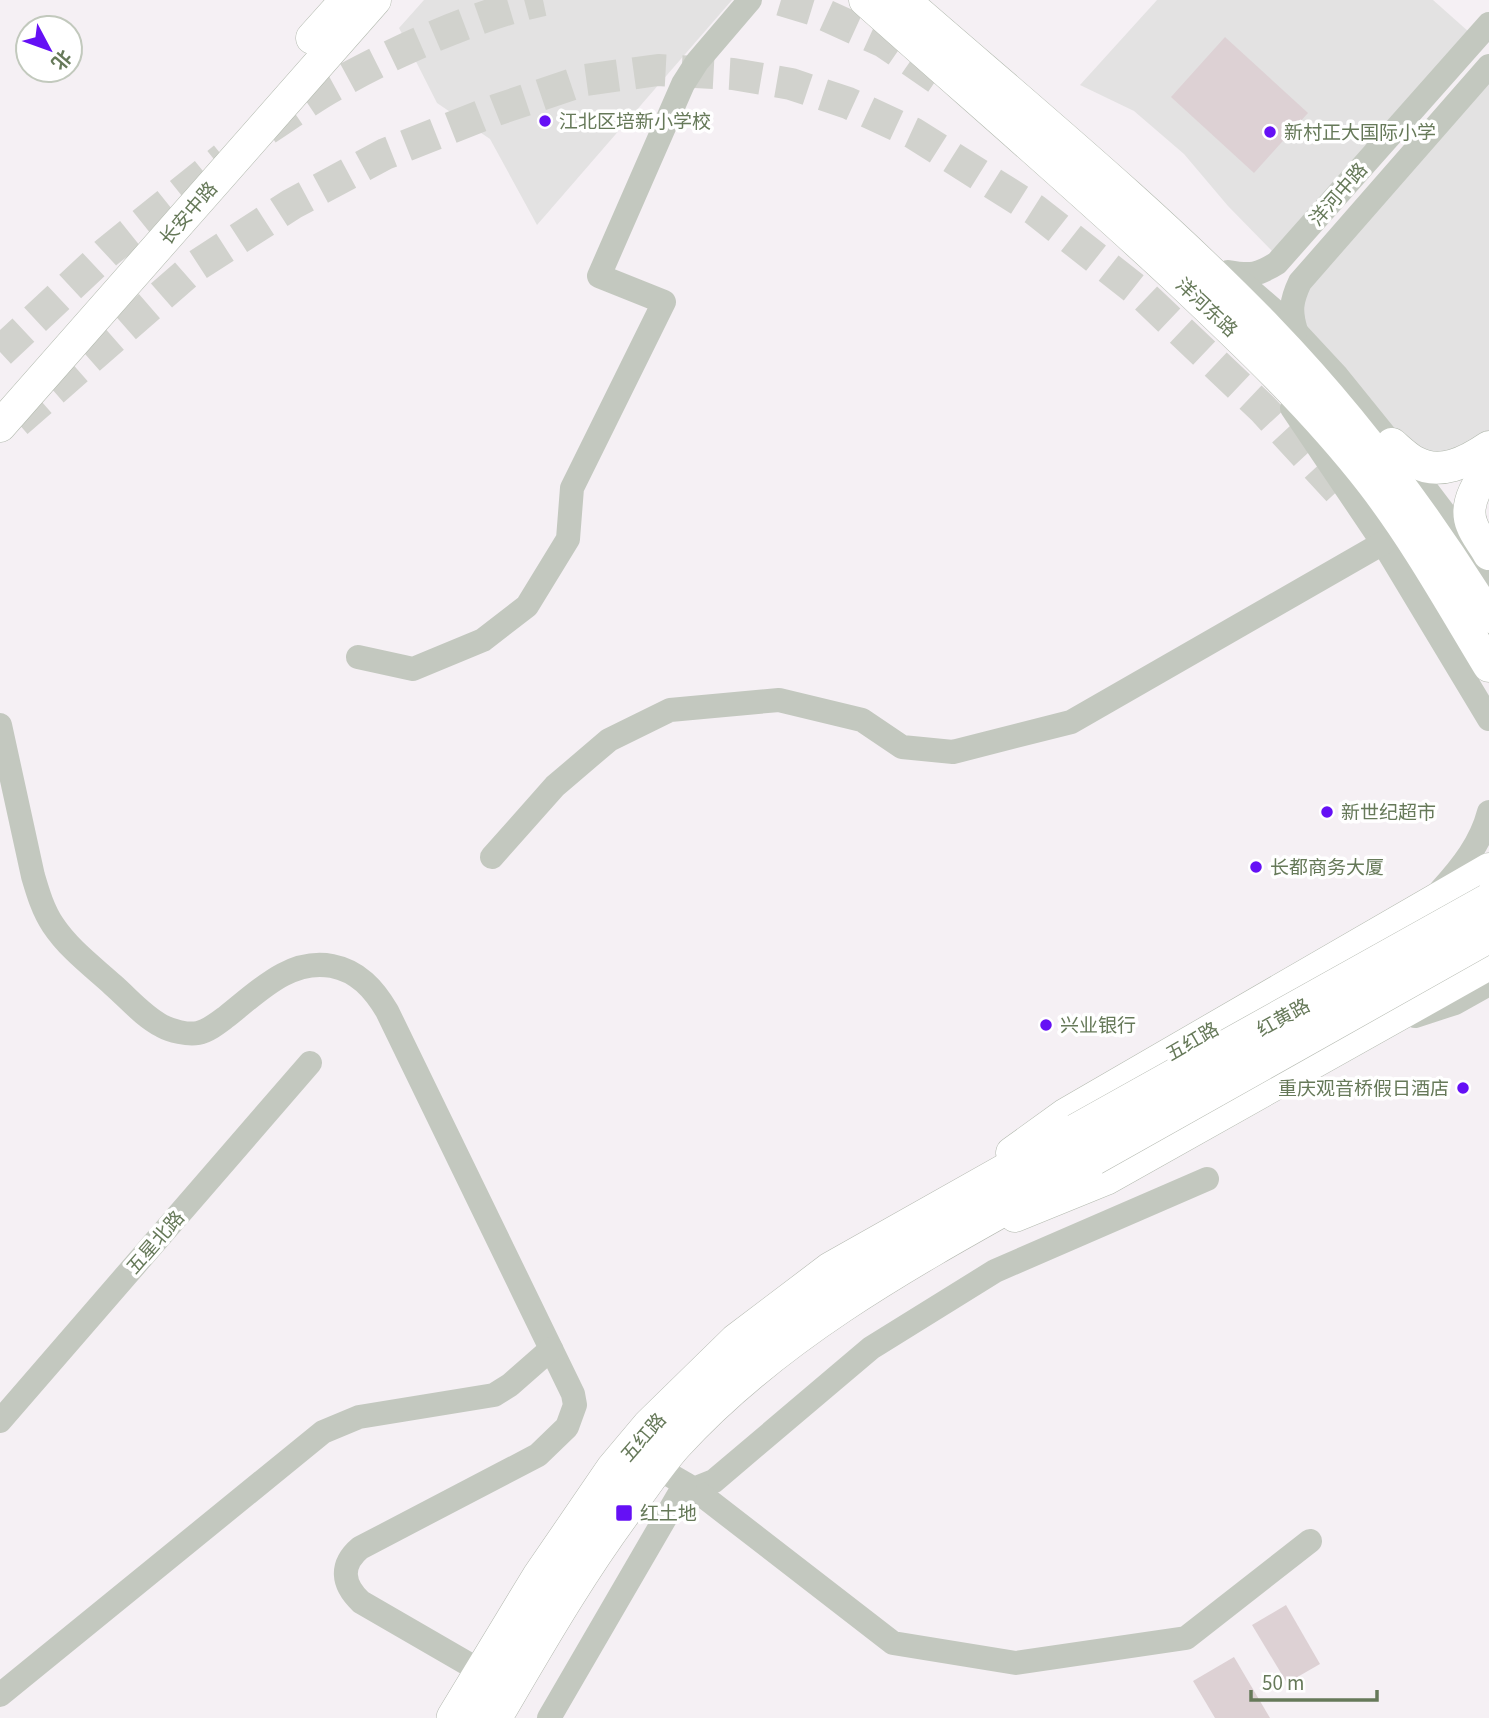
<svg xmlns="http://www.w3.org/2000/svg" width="1489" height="1718" viewBox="0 0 1489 1718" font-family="'Source Sans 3','Noto Sans SC',sans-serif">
<rect width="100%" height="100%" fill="#f5f0f4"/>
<g fill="#e3e2e2">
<polygon points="424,0 732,0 537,225 490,139 437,103 399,28"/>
<polygon points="1157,0 1433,0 1469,32 1275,254 1228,206 1184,154 1134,111 1080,85"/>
<polygon points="1489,77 1489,438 1457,459 1410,448 1305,325 1301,294"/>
</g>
<g fill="#ddd1d4">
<polygon points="1225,37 1308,113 1254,173 1171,97"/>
<polygon points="1286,1605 1320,1664 1287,1683 1252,1625"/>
<polygon points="1234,1657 1270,1718 1215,1718 1193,1681"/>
</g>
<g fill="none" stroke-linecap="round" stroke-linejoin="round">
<g stroke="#d1d2cd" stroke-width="32" stroke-dasharray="32 16" stroke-linecap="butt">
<polyline points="781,0 814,10 884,42 938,79"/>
<path d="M267,129C289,115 311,98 335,85C393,52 478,14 543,0"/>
<polyline points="0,352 106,253 224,158"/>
<polyline points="17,422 193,268 292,204 385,154 496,110 585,80 658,70 733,74 791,84 848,103 913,133 1035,210 1144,296 1263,409 1348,501"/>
</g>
<defs>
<g id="major">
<path d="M865,0C968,92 1073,182 1174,276C1243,341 1313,407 1372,483C1416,540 1452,605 1489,666"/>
<path d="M904,0C1028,108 1156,213 1270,331C1352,416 1427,517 1489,617"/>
<polyline points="312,38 346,0"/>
<polyline points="0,426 375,0"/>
<path d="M1392,444C1399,450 1407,458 1415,462C1440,476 1467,462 1489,447"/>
<path d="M1489,469C1477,484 1464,506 1472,525C1476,536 1484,544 1489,554"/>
<polyline points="1012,1153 1066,1114 1489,869"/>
<polyline points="1015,1216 1106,1179 1489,964"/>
</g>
<g id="highway">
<polyline points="455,1718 540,1578 614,1470 651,1426 737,1342 832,1270 1077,1132"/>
<path d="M493,1718C536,1645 578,1571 629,1503C644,1483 658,1462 674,1444C790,1317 946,1241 1093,1157"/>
</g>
</defs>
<use href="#major" stroke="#b2b9ae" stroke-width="33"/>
<use href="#highway" stroke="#b2b7ae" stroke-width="38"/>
<g stroke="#c3c8bf" stroke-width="24">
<path d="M1228,272C1251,276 1258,275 1277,263L1489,24"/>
<polyline points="1232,274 1283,318 1337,376 1392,444 1476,555 1489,576"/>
<path d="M1296,331C1290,311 1291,301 1300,282L1489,66"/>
<polyline points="1292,408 1383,543 1489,719"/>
<polyline points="358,657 413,669 483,640 527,606 568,539 572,488 664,302 599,276 683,84 697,62 750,0"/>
<path d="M0,725L33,876C38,893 43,910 53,925C69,949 92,966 113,985C129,999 143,1016 162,1026C171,1031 188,1035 198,1033C208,1031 218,1023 226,1017C257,993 289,958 332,966C358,971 374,989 387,1011L573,1394L575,1405L567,1427L538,1455L360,1548C340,1565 342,1584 361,1602L482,1672"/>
<polyline points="492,857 555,786 609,740 670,710 779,700 862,720 902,747 953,752 1071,722 1383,543"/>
<path d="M1440,891C1462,867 1481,843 1489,812"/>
<polyline points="1415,1016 1455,1003 1489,984"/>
<polyline points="0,1421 310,1063"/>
<polyline points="656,1467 694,1489 714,1481 871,1348 995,1271 1207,1179"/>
<polyline points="694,1489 893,1643 1016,1663 1186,1638 1310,1541"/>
<polyline points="0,1695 323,1432 359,1417 494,1395 510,1385 551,1349"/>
<polyline points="549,1718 685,1484"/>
</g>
<use href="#major" stroke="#fff" stroke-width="32"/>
<use href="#highway" stroke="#fff" stroke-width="37"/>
<defs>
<g id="highway-bridge">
<polyline points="1077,1132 1489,902"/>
<polyline points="1093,1157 1489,934"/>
</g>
</defs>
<use href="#highway-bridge" stroke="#b2b7ae" stroke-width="38" stroke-linecap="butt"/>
<use href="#highway-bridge" stroke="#fff" stroke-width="37"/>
</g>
<g fill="#6510f5" stroke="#fff" stroke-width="2.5">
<circle cx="545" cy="121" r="7"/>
<circle cx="1270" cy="132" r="7"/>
<circle cx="1327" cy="812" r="7"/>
<circle cx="1256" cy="867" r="7"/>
<circle cx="1046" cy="1025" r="7"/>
<circle cx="1463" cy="1088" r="7"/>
<rect x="615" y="1504" width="18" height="18" rx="3.5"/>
</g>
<g text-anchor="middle" stroke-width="7" stroke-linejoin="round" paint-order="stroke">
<g font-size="19" fill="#667959" stroke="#fff" text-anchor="start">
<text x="559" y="128">江北区培新小学校</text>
<text x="1284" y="139">新村正大国际小学</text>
<text x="1341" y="819">新世纪超市</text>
<text x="1270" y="874">长都商务大厦</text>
<text x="1060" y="1032">兴业银行</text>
<text x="1449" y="1095" text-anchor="end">重庆观音桥假日酒店</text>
<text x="640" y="1520">红土地</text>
</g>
<g font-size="19" fill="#667959" stroke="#fff">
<text transform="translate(1338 194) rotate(-49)" y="7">洋河中路</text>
<text transform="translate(188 213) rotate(-49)" y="7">长安中路</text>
<text transform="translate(1207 307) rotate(43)" y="7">洋河东路</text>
<text transform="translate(1283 1017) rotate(-29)" y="7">红黄路</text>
<text transform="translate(1192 1041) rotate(-30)" y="7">五红路</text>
<text transform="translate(155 1242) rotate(-49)" y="7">五星北路</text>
<text transform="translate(643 1437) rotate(-49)" y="7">五红路</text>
</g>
</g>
<g transform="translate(49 49) rotate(131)"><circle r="33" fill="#ffffff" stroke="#c2c9bd" stroke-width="2"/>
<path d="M0-5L12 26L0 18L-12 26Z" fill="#6510f5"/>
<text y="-10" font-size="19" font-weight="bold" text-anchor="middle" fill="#667959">北</text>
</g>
<path d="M1251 1690v10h126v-10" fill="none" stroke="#667959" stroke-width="3.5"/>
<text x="1262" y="1690" font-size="21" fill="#667959" stroke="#ffffff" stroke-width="5" paint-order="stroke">50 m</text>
</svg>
